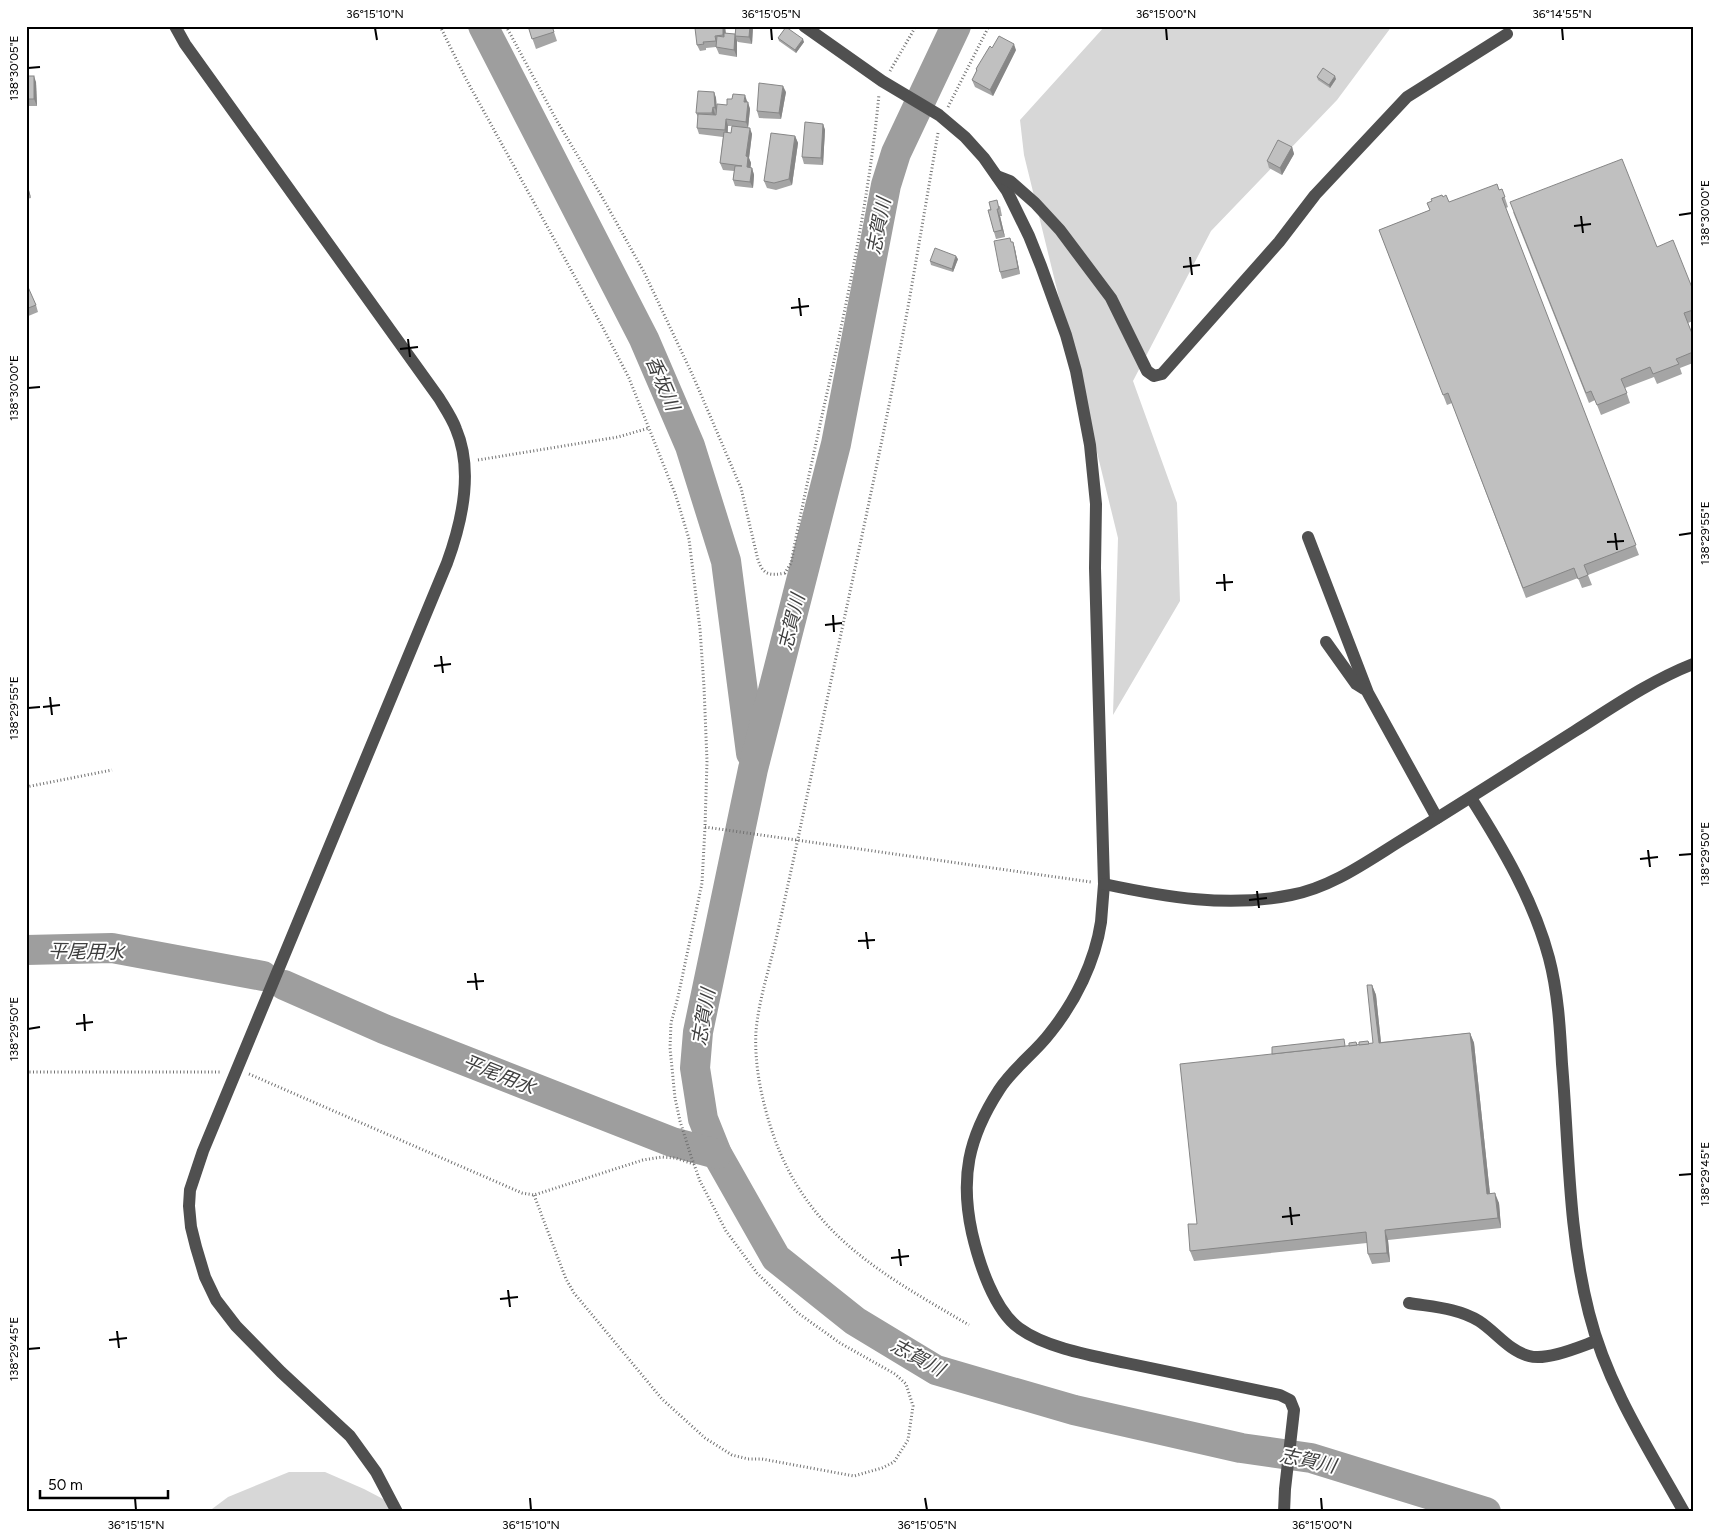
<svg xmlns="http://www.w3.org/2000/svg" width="1719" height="1538" viewBox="0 0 1719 1538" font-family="Figtree,'Noto Sans JP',sans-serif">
<rect width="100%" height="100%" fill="#fff"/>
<g fill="#d7d7d7">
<polygon points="1105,26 1392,26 1337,100 1211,231 1133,381 1177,503 1180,601 1113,715 1118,538 1024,155 1020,120"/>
<polygon points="289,1472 325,1472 364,1489 408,1512 208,1512 228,1497"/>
</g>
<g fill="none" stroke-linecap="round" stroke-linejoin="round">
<g stroke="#9e9e9e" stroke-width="30">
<polyline points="483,26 644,339 690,446 726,561 751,753"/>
<polyline points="956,26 896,153 886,185 836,444 753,769 698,1032 695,1068 703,1119 717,1154 776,1258 855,1321 936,1370 1074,1410 1241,1448 1311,1458 1486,1512"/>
<polyline points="26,950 112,948 263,976"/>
<polyline points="284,985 384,1029 672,1142 717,1154"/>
</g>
<g stroke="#727272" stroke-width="3" stroke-dasharray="1 2.5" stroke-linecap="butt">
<polyline points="440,26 466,79 603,328 629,378 676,496 689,539 700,629 704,687 707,761 705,827 702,883 678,997 671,1023 670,1048 675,1098 680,1121 691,1156 700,1181 726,1231 757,1273 798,1313 840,1343 895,1374 906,1384 913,1406 908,1440 894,1462 882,1468 854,1476 762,1459 748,1459 732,1455 705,1438 662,1399 574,1293 566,1279 534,1195"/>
<path d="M506,26L557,121L601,195L644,272L693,376L741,488L758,560C763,575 770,576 785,573L791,563C821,407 864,253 879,94"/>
<polyline points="890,71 916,26"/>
<polyline points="948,107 989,26"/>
<path d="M938,133C928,191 918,250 908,307C881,453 848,598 818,743C805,807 791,871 777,935C770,967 759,998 756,1031C754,1065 762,1102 773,1134C808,1235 882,1274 969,1325"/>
<polyline points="478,460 618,437 649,428"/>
<polyline points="26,787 112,770"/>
<polyline points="705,827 1091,882"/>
<polyline points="26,1072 221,1072"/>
<polyline points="249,1074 522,1193 534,1195 643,1160 662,1157 675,1158 694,1164"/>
</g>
<g stroke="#505050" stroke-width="12">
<path d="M175,26L185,44L439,398C445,408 452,418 456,429C474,471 462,522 447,563L203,1151L190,1190L189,1206L191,1227L196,1247L205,1277L216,1300L236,1326L281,1372L350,1436L376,1472L397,1512"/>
<path d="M804,26L882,81L939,115L965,137L984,158L1007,191L1029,236L1041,266L1066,335L1076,371L1090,445L1096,504L1095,568L1104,884C1103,897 1102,910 1101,922C1095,962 1075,1002 1050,1033C1035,1053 1012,1069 999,1090C968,1138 960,1178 972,1233C979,1263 994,1310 1019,1328C1049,1350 1101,1357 1136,1365C1184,1375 1232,1385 1280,1395L1290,1400L1294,1410L1285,1489L1284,1512"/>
<polyline points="997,176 1010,181 1035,203 1060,230 1111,298 1147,371 1154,376 1162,374 1279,242 1315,195 1407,97 1507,34"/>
<polyline points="1308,537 1368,693 1437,818"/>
<polyline points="1326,642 1356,684 1364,689"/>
<path d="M1471,798C1502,847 1534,901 1549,958C1558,992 1560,1028 1562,1064C1569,1147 1568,1231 1589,1313C1607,1385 1648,1448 1684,1512"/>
<path d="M1104,884C1165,897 1228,908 1291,895C1333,887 1369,860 1405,838C1462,803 1518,767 1575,731C1613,707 1650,681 1693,664"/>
<path d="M1409,1303C1433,1307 1458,1308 1479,1321C1496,1332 1509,1351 1529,1356C1547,1361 1579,1347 1596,1341"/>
</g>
</g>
<g fill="#a5a5a5" fill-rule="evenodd">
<polygon points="528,26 552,26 557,41 536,49"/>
<polygon points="699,26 725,26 726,33 735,35 736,26 753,26 752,44 738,42 737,41 737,57 719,54 716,47 706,48 706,50 700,51 697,45"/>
<polygon points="778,38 804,42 796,53 779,41"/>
<polygon points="1016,50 993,96 975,87 972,80 976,72 976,69"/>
<polygon points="26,76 36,82 37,106 26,106"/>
<polygon points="1317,77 1336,79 1330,88 1318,80"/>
<path d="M714,92L716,98L717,110L747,101L750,109L748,128L752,134L749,158L751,163L750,168H752L754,175L753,188L735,186L733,180L734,171L723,170L720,163L723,137L699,134L697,128L698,117L696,113ZM728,126H732L731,133H728Z"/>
<polygon points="786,92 781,119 759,118 757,111"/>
<polygon points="823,124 825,130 823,165 804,164 802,157"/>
<polygon points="795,136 798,143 792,185 776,190 767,188 764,181"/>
<polygon points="1292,147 1294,154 1282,175 1269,168 1267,161"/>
<polygon points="26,180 31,198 26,199"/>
<polygon points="1502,189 1508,207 1506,208 1639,555 1588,575 1592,585 1582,588 1578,578 1526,598 1452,403 1447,405 1379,230 1430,210 1443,197 1449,202"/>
<polygon points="1000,206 1002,216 1000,216 1005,237 996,239 994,232 988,210"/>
<polygon points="1513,212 1657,247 1693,290 1693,321 1688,323 1693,336 1693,363 1680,368 1682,374 1657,384 1654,377 1625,388 1630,403 1601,415 1595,400 1589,403"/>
<polygon points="1011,242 1013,242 1015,249 1020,274 1002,279 1000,272"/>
<polygon points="958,259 953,272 931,265 930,261"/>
<polygon points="26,288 36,305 38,312 26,317"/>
<polygon points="1372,985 1376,995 1381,1042 1470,1033 1474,1043 1490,1194 1499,1203 1501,1228 1388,1240 1390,1262 1372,1264 1368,1254 1367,1243 1194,1261 1190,1251 1197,1224 1346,1046 1349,1046 1356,1042 1357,1045 1368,1041 1369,1044 1373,1043"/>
</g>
<g fill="#868686">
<polygon points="723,26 725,26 726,41 723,35"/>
<polygon points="750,26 753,26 752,44 749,37"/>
<polygon points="735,34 737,41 737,57 734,50"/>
<polygon points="803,39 804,42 796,53 795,50"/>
<polygon points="1014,44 1016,50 993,96 990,90"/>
<polygon points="34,76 36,82 37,106 34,99"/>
<polygon points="1335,76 1336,79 1330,88 1329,85"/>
<polygon points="783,86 786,92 781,119 779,113"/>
<polygon points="714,92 716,98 717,114 715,108"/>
<polygon points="745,95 747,101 747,108 744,102"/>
<polygon points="748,102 750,109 748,128 746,122"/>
<polygon points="713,107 715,114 715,120 712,113"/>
<polygon points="726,119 728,126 727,137 725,130"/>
<polygon points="823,124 825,130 823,165 821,158"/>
<polygon points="750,128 752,134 749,158 751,163 750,174 747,167 746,156"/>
<polygon points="795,136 798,143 792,185 789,179"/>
<polygon points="1292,147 1294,154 1282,175 1280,168"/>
<polygon points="752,168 754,175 753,188 750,182"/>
<polygon points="26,180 27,182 31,198 28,192"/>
<polygon points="997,209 1000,216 1005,237 1002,230"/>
<polygon points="1013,242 1015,249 1020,274 1018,268"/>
<polygon points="956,256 958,259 953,272 952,269"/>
<polygon points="1372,985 1376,995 1382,1053 1379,1043"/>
<polygon points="1470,1033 1474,1043 1491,1204 1487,1194"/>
<polygon points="1495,1193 1499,1203 1501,1228 1498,1218"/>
<polygon points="1385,1230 1388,1240 1390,1262 1387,1253"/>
</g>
<g fill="#c0c0c0" stroke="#868686">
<polygon points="528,26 552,26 554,32 532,39"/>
<polygon points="699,26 723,26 723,35 715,36 716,41 703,42 704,44 697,45 695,28 699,28"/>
<polygon points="736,26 750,26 749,37 735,36"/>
<polygon points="786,27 803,39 795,50 778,38"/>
<polygon points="724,33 735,34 734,50 716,47 717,36 724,37"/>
<polygon points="999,36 1014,44 990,90 972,80 977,70 976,69 990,46 992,48"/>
<polygon points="1323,68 1335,76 1329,85 1317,77"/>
<rect x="26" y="76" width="8" height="23"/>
<polygon points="759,83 783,86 779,113 757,111"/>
<polygon points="698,91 714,92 715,108 713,107 712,113 696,113"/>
<polygon points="733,94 745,95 744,102 748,102 746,122 726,119 725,130 697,128 698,114 716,115 717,104 727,105 727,99 732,99"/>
<polygon points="805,122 823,124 821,158 802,157"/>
<polygon points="732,126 750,128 746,156 748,157 747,167 752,168 750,182 733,180 735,166 742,166 720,163 724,132 731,133"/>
<polygon points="771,133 795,136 789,179 774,183 764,181"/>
<polygon points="1278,140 1292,147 1280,168 1267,161"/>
<polygon points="1622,159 1657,247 1673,240 1693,290 1693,310 1684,313 1693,336 1693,352 1676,359 1679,364 1653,374 1650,367 1621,379 1627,393 1597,405 1591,391 1586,393 1510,202"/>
<polygon points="26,183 28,192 26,192"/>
<polygon points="1497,184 1499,190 1502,189 1505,197 1502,198 1636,545 1584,565 1588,575 1578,579 1574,568 1523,588 1448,393 1443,395 1379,230 1430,210 1427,203 1432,201 1431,199 1442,195 1443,197 1446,195 1449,202"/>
<polygon points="997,200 999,209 997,209 1002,230 994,232 988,210 991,210 989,202"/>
<polygon points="1010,238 1011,242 1013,242 1018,268 1000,272 994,241"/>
<polygon points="935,248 956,256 952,269 930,261"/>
<polygon points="28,287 36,305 26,309 26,288"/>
<polygon points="1367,985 1372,985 1379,1043 1470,1033 1487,1194 1495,1193 1498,1218 1385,1230 1387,1253 1368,1254 1366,1232 1190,1251 1188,1224 1197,1224 1180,1064 1373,1043"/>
<polygon points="1344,1039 1345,1046 1272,1054 1272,1047"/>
<polygon points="1368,1041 1369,1044 1359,1045 1359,1042"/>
<polygon points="1356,1042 1357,1045 1349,1046 1349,1043"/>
</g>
<path fill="none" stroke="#000" stroke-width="2" d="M375,28L377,40M771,28L772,40M1166,28L1167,40M1562,28L1563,40M28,68L40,67M1679,215L1692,213M1581,216L1583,233M1574,226L1591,224M1190,257L1192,275M1183,267L1200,265M799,298L801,316M791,308L809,306M408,339L410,357M400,349L418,347M28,388L40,387M1615,533L1617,550M1679,535L1692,533M1607,542L1624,541M1224,574L1225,591M1216,583L1233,582M833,615L834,632M825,625L842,623M441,656L443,673M434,666L451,664M50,697L52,715M43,707L60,705M28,708L40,707M1648,850L1650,867M1679,855L1692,854M1640,859L1658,857M1257,891L1259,908M1249,900L1267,898M866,932L868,949M858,941L875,940M475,973L477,990M467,982L484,981M84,1014L85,1031M76,1024L93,1022M28,1029L40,1027M1679,1175L1692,1174M1290,1207L1292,1225M1282,1217L1300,1215M899,1249L901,1266M891,1258L909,1256M508,1290L510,1307M500,1299L518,1297M117,1331L119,1348M109,1340L127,1338M28,1349L40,1348M135,1498L136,1510M530,1498L531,1510M925,1498L927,1510M1321,1498L1322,1510"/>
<g text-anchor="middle" stroke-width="4" stroke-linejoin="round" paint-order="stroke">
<g font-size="19" font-style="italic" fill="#3f3f3f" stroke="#fff">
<text transform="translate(878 226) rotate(-79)" y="7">志賀川</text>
<text transform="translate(663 383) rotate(67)" y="7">香坂川</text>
<text transform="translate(791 622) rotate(-76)" y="7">志賀川</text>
<text transform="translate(86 951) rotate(1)" y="7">平尾用水</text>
<text transform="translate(703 1017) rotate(-80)" y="7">志賀川</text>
<text transform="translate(499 1074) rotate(22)" y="7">平尾用水</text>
<text transform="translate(918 1357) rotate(28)" y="7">志賀川</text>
<text transform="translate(1308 1460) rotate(12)" y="7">志賀川</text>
</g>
</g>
<rect width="1719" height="1538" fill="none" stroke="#ffffff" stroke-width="55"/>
<path d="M40 1490v8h128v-8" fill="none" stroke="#000000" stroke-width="2.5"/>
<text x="48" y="1490" font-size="15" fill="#000000" stroke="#ffffff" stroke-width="4" paint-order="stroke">50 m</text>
<rect x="28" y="28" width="1664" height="1482" fill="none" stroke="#000" stroke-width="2"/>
<g font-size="12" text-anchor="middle" fill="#000">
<text x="375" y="18">36°15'10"N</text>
<text x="771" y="18">36°15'05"N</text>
<text x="1166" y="18">36°15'00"N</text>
<text x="1562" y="18">36°14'55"N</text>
<text transform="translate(14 68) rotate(-90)" y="4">138°30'05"E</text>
<text transform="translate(1705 213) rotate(-90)" y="4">138°30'00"E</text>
<text transform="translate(14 388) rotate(-90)" y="4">138°30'00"E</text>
<text transform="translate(1705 533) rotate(-90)" y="4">138°29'55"E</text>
<text transform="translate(14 708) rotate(-90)" y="4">138°29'55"E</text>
<text transform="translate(1705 854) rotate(-90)" y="4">138°29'50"E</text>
<text transform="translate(14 1029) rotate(-90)" y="4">138°29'50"E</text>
<text transform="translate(1705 1174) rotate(-90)" y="4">138°29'45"E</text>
<text transform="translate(14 1349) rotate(-90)" y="4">138°29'45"E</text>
<text x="136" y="1529">36°15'15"N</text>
<text x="531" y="1529">36°15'10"N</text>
<text x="927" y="1529">36°15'05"N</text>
<text x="1322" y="1529">36°15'00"N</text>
</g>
</svg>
